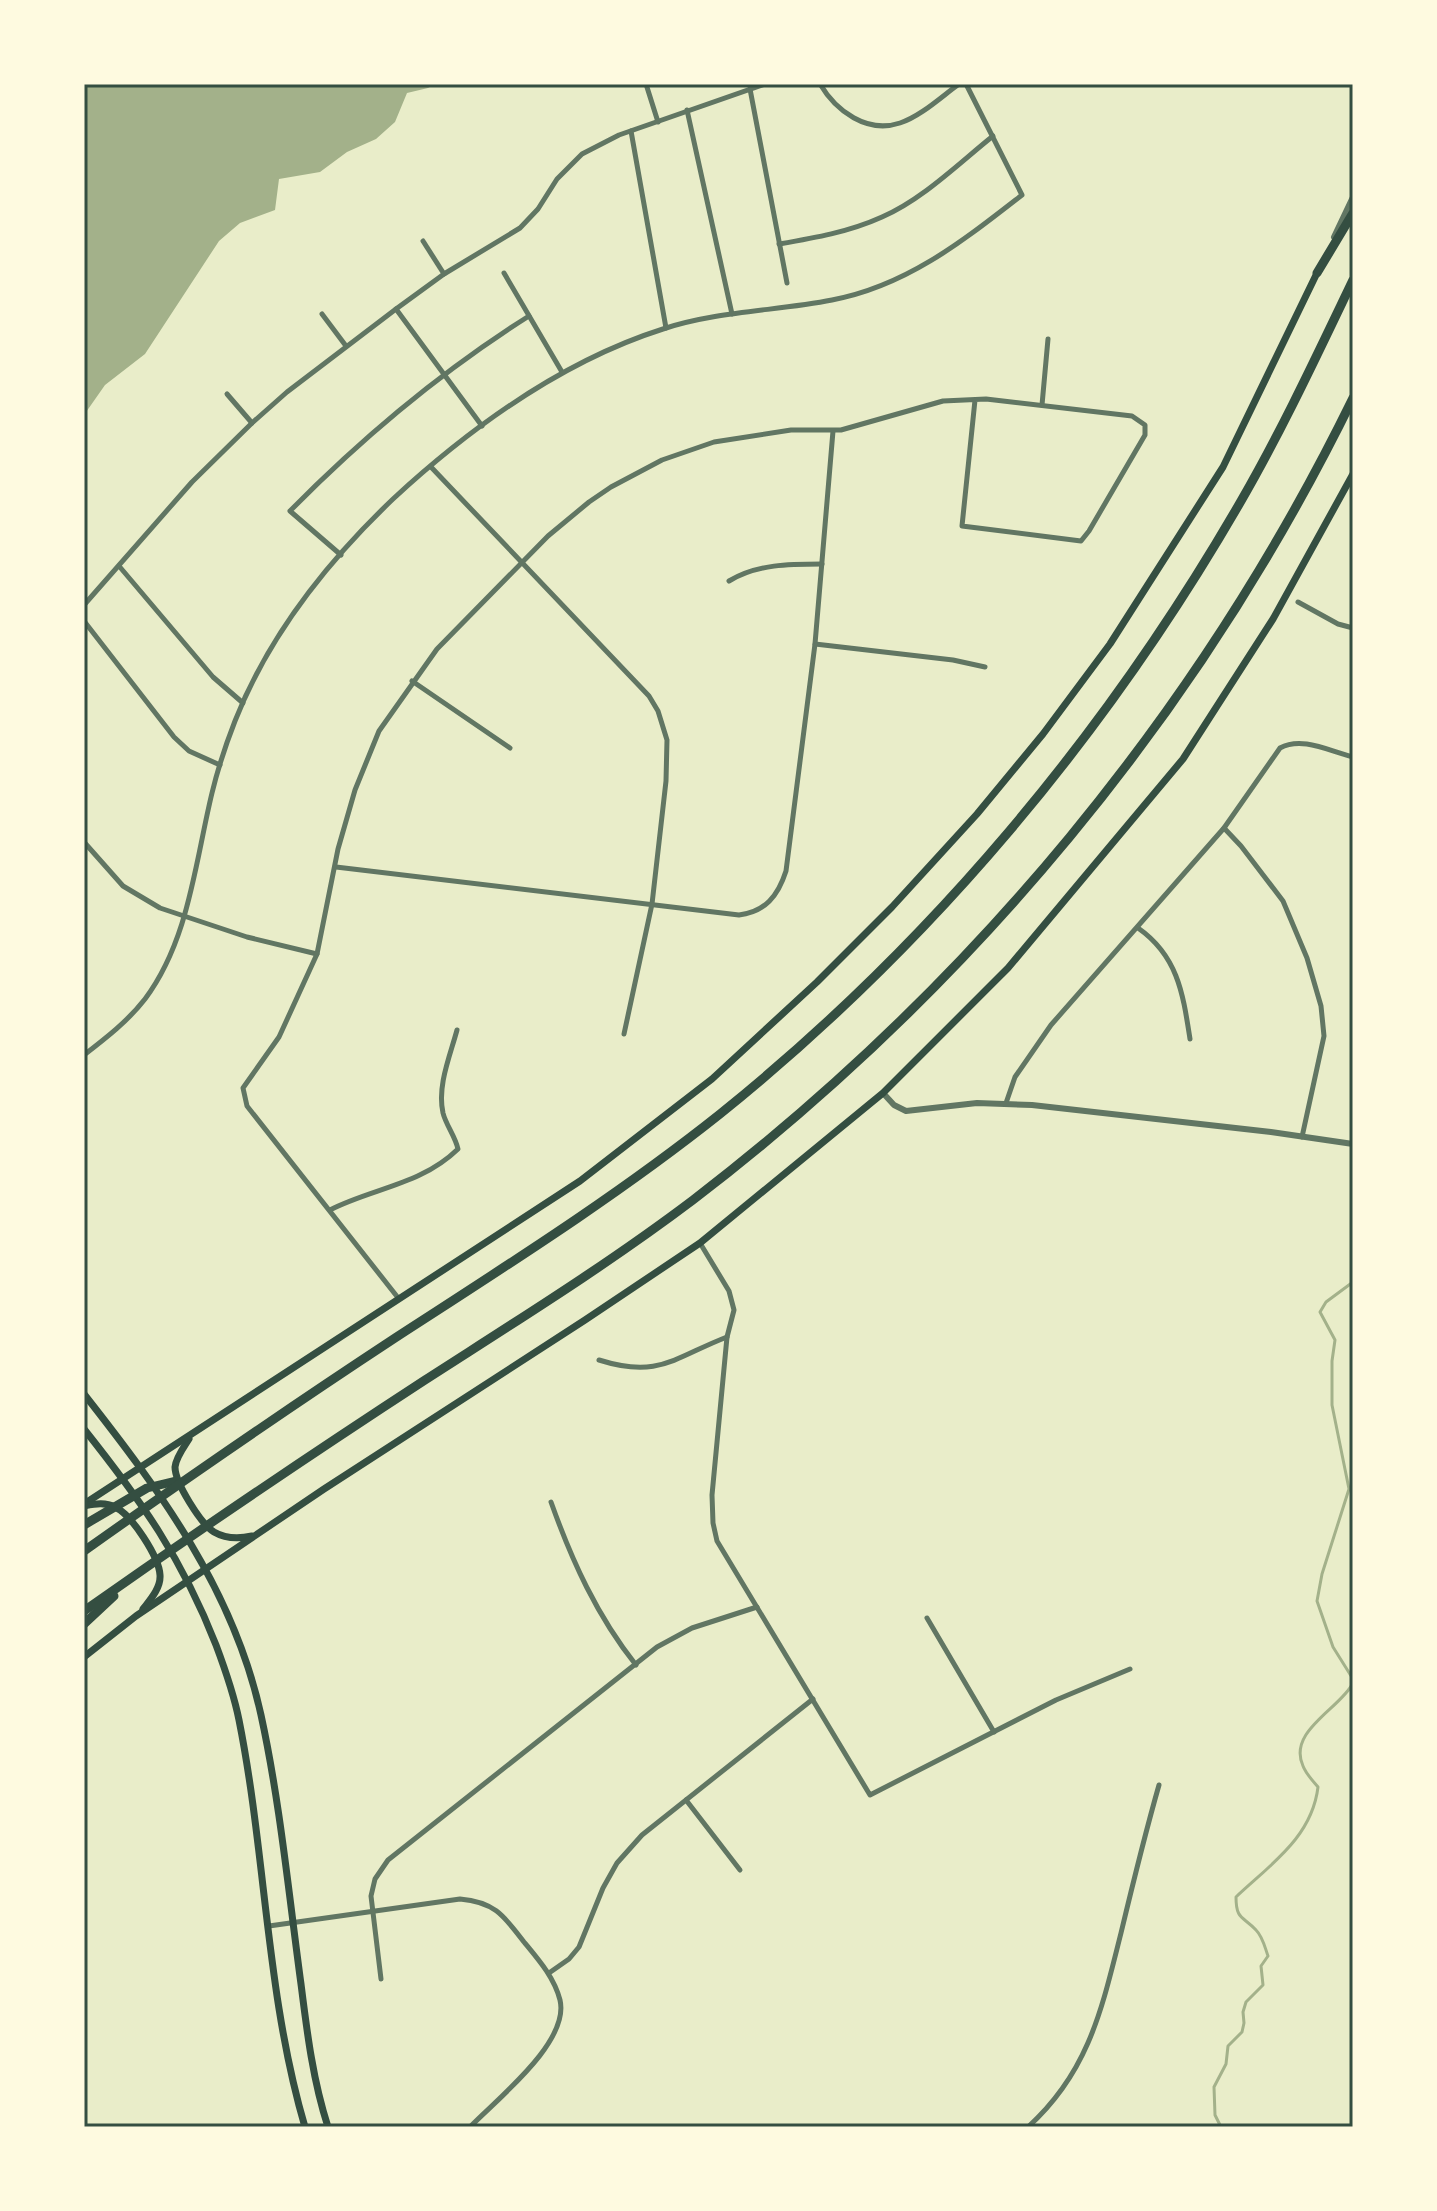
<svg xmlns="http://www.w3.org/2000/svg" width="1437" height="2211" viewBox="0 0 1437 2211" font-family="Jost,sans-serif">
<rect width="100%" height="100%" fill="#e9edc9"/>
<polygon fill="#a3b18a" points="84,84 435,84 428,88 407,93 395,122 376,139 347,152 320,172 279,179 275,210 240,223 219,241 145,354 105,385 84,415"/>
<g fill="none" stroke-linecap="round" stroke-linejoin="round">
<g stroke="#a3b18a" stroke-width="3">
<polyline points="1353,1282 1326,1302 1320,1312 1335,1340 1332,1361 1332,1405 1349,1489 1322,1574 1317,1601 1333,1647 1353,1679"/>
<path d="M1221,2127L1215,2115L1214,2087L1226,2064L1228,2046L1242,2032L1244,2023L1243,2012L1246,2002L1263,1985L1261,1966L1268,1956C1265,1948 1263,1937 1256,1930C1243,1916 1236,1920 1236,1897C1271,1864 1312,1837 1318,1787C1313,1781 1306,1774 1303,1766C1287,1731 1341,1708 1353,1683"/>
</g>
<g stroke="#617663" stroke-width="5">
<polyline points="646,84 658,122"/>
<path d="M820,84C836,111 867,134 900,123C921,116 941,97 959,84"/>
<polyline points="750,89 787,283"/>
<polyline points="687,110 732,314"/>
<polyline points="631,131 666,328"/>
<polyline points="423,241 444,274"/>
<path d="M779,244C814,238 849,232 882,217C923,199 958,164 993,136"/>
<polyline points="504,273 562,372"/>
<polyline points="396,309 482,426"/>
<polyline points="322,314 346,346"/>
<polyline points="227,394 252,423"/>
<polyline points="1042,405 1048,339"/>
<polyline points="431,467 649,696 658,711 667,740 666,781 652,904 624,1034"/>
<path d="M341,555L290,511C363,437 442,371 529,316"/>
<polyline points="119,566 213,677 243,703"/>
<path d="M729,581C757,564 790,564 822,564"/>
<polyline points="1298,602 1338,624 1353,628"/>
<polyline points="84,605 192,482 252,423 287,392 396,309 444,274 520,228 538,209 557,179 582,154 619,135 765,84"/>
<polyline points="84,621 174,737 189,751 220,765"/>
<polyline points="815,644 953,660 985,667"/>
<polyline points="412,681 510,748"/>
<polyline points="1224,828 1241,846 1283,901 1307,958 1321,1006 1324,1036 1302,1137"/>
<polyline points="84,842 123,886 160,908 247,937 317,954"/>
<path d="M336,867L739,915C765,912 778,896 786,871L815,644L833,431"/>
<path d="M1138,928C1178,956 1183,994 1190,1039"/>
<path d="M84,1055C106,1038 128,1021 145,999C189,940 195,863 212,793C218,768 226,744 235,721C268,637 328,561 393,499C471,427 562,361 663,329C718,311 776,311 832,300C907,286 964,240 1022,195L966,84"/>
<path d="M1006,1103L1015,1077L1051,1025L1224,828L1280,748C1302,736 1329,751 1353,757"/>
<path d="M330,1210C373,1188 421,1185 458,1149C455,1136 446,1125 443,1113C437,1086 450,1056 457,1030"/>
<polyline points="700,1243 729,1291 734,1310 727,1337 712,1495 713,1523 717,1541 870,1795 1056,1700 1130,1669"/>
<polyline points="399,1299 247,1106 243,1088 279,1037 317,954 338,849 355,790 379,731 437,649 548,536 589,502 611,487 662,460 714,442 791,430 841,430 943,401 986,399 1132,416 1145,425 1145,435 1089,531 1081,541 962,526 975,400"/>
<path d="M599,1360C659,1379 675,1357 727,1337"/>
<path d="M551,1502C572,1561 597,1616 636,1665"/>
<polyline points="927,1618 994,1732"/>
<polyline points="686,1800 740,1870"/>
<path d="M269,1926L460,1899C495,1902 504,1916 524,1942C538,1959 554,1977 560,2000C570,2042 497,2099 470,2127"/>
<polyline points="549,1973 569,1959 579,1947 603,1888 617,1863 642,1835 813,1699"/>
<polyline points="381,1979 371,1896 375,1879 388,1860 657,1647 692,1628 757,1607"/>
<path d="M1028,2127C1089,2072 1102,2008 1121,1933C1133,1883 1145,1834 1159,1785"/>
</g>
<g stroke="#617663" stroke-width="6">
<polyline points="1334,237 1353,197"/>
<polyline points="883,1093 894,1105 906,1111 977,1103 1032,1105 1271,1132 1353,1144"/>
</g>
<g stroke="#344e41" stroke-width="7">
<path d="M84,1394C161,1492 234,1591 261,1715C280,1802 289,1896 301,1984C307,2032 313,2081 328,2127"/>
<path d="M84,1429C142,1502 182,1558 216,1645C225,1669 234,1695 239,1720C266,1855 266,1995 305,2127"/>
<path d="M189,1439C184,1447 176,1457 175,1467C175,1483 201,1524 214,1532C226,1539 239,1539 252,1536"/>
<polyline points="84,1504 580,1181 712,1079 817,982 892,907 977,814 1043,734 1110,644 1223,467 1317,273"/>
<path d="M84,1506C95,1504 105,1502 115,1507C132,1515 159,1557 160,1575C161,1588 150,1600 143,1609"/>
<polyline points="84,1657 136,1616 324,1489 585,1320 700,1243 883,1093 1008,968 1183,759 1273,619 1353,474"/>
</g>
<g stroke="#344e41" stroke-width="9">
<polyline points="1317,273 1353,213"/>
<polyline points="84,1525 147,1488 176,1481"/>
<path d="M84,1551C187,1478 290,1407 395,1338C506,1266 617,1196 720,1114C930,945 1106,735 1241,501C1282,430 1317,355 1353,280"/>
<path d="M84,1611C196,1532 310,1455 425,1380C515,1322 607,1265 693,1200C971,987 1199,713 1353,398"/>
<polyline points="84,1624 114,1596"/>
</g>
</g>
<rect width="1437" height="2211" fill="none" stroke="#fefae0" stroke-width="172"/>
<rect x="86" y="86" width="1265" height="2039" fill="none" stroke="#344e41" stroke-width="3"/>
</svg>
